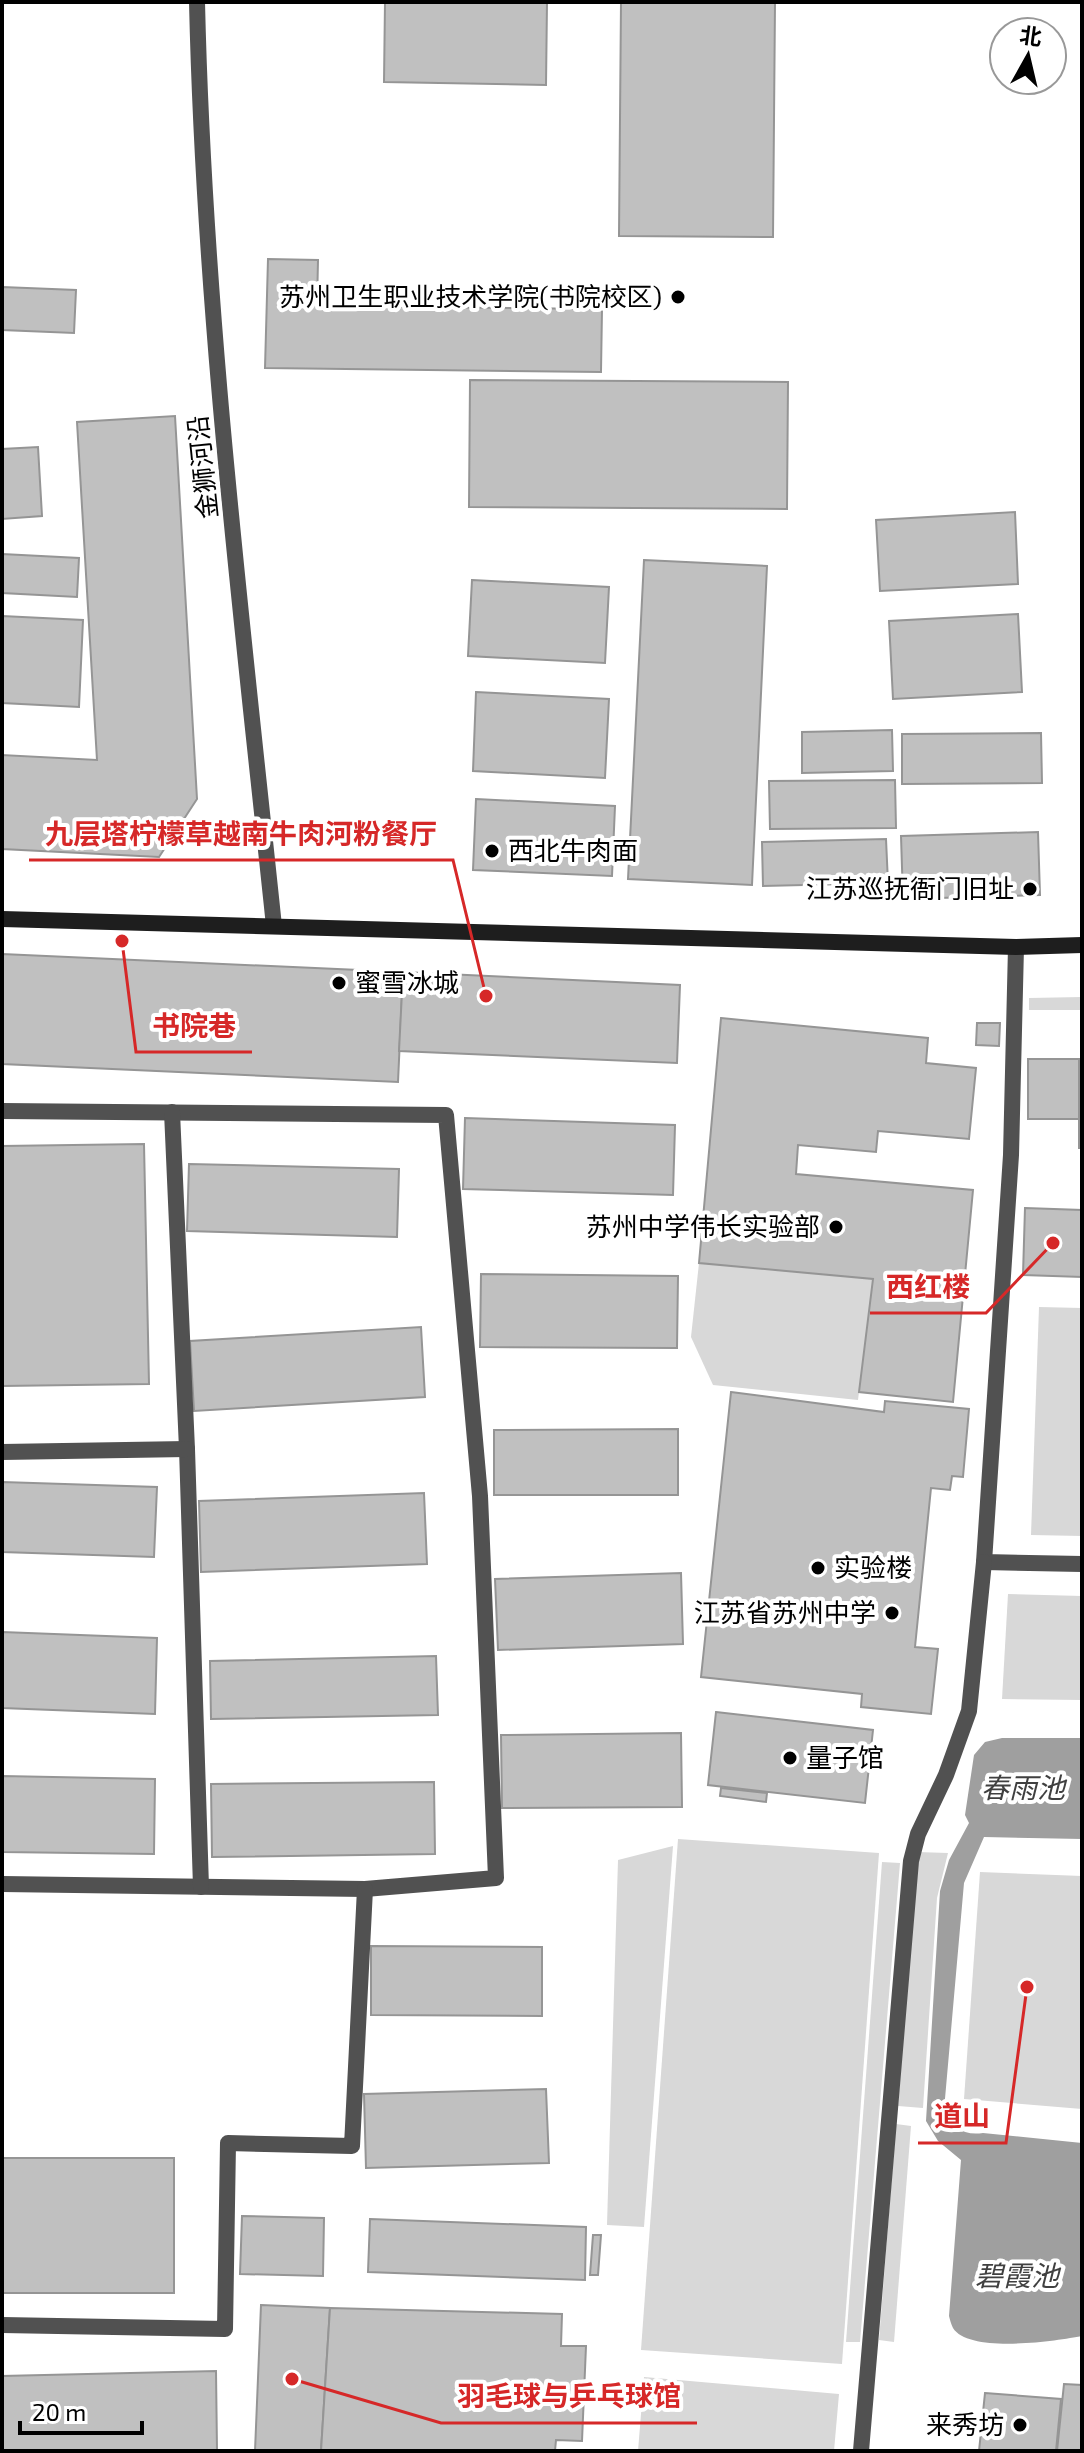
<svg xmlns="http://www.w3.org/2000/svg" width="1084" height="2453" viewBox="0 0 1084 2453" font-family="'Exo 2','Noto Sans SC',sans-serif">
<rect width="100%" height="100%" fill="#fff"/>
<g fill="#d8d8d8">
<polygon points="1082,997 1082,1010 1029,1010 1029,998"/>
<polygon points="699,1263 873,1279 858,1400 713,1385 691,1337"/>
<polygon points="1039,1307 1082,1308 1082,1536 1031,1535"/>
<polygon points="1008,1594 1082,1596 1082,1700 1002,1699"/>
<polygon points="678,1839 879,1853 842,2364 641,2350"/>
<polygon points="673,1846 644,2227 607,2225 618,1860"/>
<polygon points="917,1852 948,1853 937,1898 923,2108 898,2106"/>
<polygon points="882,1862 900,1863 860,2342 846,2342"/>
<polygon points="980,1872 1082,1876 1082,2109 964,2099"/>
<polygon points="896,2124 911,2126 894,2342 879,2340"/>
<polygon points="644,2377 839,2394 834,2451 638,2451"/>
</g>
<path fill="#9f9f9f" d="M1002,1738H1082V1839L984,1837L964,1883L944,2110C950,2128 965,2136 983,2133L1082,2143V2336C1056,2341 969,2354 953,2328C951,2324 950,2320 949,2316L961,2160L938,2141L926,2121L940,1891L949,1860L969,1823L965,1815L974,1755L985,1742Z"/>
<g fill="#c0c0c0" stroke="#959595" stroke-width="2">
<polygon points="385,2 547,2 546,85 384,82"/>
<polygon points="621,2 775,2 773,237 619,236"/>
<polygon points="268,259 318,260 317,306 602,309 601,372 265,368"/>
<polygon points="2,287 76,290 74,333 2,330"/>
<polygon points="470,380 788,382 787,509 469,507"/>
<polygon points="175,416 197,799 159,857 2,849 2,755 97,760 77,422"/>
<polygon points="38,447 42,516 2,519 2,449"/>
<polygon points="1015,512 1018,584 880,591 876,520"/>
<polygon points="2,554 79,558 77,597 2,593"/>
<polygon points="644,560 767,566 752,885 628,879"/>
<polygon points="472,580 609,587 605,663 468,656"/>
<polygon points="1018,614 1022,692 893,699 889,621"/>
<polygon points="2,616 83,620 79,707 2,703"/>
<polygon points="476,692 609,699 605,778 473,771"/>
<polygon points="892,730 893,771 802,773 802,732"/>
<polygon points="1041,733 1042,783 902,784 902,734"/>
<polygon points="895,780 896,828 770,829 769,781"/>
<polygon points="476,799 615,806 612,876 473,870"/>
<polygon points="1038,832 1040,895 903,899 901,836"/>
<polygon points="886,839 888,883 763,886 762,842"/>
<polygon points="2,954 403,972 398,1082 2,1064"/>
<polygon points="403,972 680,985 677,1063 399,1051"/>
<polygon points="721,1018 928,1038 926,1063 976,1068 969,1139 878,1131 876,1152 798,1145 796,1174 973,1190 953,1402 859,1392 873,1279 699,1263"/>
<polygon points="977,1023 1000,1023 999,1046 976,1045"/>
<rect x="1028" y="1059" width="51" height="60"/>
<rect x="1079" y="1059" width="3" height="89"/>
<polygon points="465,1118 675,1125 673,1195 463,1189"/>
<polygon points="144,1144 149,1384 2,1386 2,1146"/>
<polygon points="189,1164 399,1169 397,1237 187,1231"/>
<polygon points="1025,1208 1082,1210 1082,1277 1023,1275"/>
<polygon points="481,1274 678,1276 677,1348 480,1347"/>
<polygon points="421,1327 425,1397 194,1411 190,1341"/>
<polygon points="731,1392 884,1412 885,1401 969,1409 963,1477 952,1476 950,1490 931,1488 915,1647 938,1649 931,1714 861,1707 862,1694 701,1677"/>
<polygon points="678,1429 678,1495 494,1495 494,1430"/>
<polygon points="2,1482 157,1487 154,1557 2,1552"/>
<polygon points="424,1493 427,1564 201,1572 199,1501"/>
<polygon points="681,1573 683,1644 498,1650 495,1579"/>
<polygon points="2,1632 157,1638 155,1714 2,1708"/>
<polygon points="436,1656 438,1715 211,1719 210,1661"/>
<polygon points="716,1712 873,1730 865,1803 708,1785"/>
<polygon points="681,1733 682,1807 502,1808 501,1735"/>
<polygon points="2,1776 155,1779 154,1854 2,1852"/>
<polygon points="434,1782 435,1854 212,1857 211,1784"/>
<polygon points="721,1788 767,1793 766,1802 720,1796"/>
<polygon points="371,1946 542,1947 542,2016 371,2015"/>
<polygon points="546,2089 549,2163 366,2168 364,2094"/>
<rect x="2" y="2158" width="172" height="135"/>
<polygon points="242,2216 324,2218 323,2276 240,2274"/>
<polygon points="370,2219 586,2227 585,2280 368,2272"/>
<polygon points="593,2235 601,2235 598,2275 590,2275"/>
<polygon points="261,2305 330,2308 321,2451 255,2451"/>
<polygon points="330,2308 562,2314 561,2346 586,2346 582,2441 556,2440 555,2451 321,2451"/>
<polygon points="216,2371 217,2451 2,2451 2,2376"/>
<polygon points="1064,2384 1082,2385 1082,2451 1057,2451"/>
<polygon points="985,2393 1061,2399 1056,2451 979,2451"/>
</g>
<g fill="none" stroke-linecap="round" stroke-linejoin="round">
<g stroke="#515151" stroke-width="16">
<polyline points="1016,947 1011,1155 984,1562 1082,1564"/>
<polyline points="2,1111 446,1115 480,1496 496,1878 365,1889 2,1884"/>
<polyline points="172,1112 187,1449 201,1887"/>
<polyline points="2,1452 187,1449"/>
<polyline points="2,2325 225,2329 228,2143 352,2146 365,1889"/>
<polyline points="861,2451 911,1861 918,1834 946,1775 969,1711 984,1562"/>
</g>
<path stroke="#515151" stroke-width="16" d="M197,2C204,311 242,619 274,926"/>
<polyline stroke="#1e1e1e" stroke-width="16" points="2,919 1016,947 1082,945"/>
</g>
<g fill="#000" stroke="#fff" stroke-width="3">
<circle cx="678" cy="297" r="8"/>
<circle cx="492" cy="851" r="8"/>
<circle cx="1030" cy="889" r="8"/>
<circle cx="339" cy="983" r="8"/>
<circle cx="836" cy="1227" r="8"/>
<circle cx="818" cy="1568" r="8"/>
<circle cx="892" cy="1613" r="8"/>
<circle cx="790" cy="1758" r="8"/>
<circle cx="1020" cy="2425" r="8"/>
</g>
<g text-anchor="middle" stroke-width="8" stroke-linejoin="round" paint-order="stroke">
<g font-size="26" fill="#000" stroke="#fff" text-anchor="end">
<text x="662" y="306">苏州卫生职业技术学院(书院校区)</text>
<text x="508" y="860" text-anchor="start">西北牛肉面</text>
<text x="1014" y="898">江苏巡抚衙门旧址</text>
<text x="355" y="992" text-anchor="start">蜜雪冰城</text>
<text x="820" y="1236">苏州中学伟长实验部</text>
<text x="834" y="1577" text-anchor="start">实验楼</text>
<text x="876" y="1622">江苏省苏州中学</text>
<text x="806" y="1767" text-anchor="start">量子馆</text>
<text x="1004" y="2434">来秀坊</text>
</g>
<g font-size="26" fill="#000" stroke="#fff">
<text transform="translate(203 467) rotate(-96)" y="9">金狮河沿</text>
</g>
<g font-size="28" font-style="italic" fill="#404040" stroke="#fff">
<text x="1023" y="1798">春雨池</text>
<text x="1017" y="2286">碧霞池</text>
</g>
</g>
<path fill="none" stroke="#d62828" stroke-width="3" d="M486 996L453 860H29M122 941L136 1052H252M1053 1243L986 1313H870M1027 1987L1006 2143H918M292 2379L441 2423H697"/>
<g fill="#d62828" stroke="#fff" stroke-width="3">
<circle cx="486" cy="996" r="8"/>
<circle cx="122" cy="941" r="8"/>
<circle cx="1053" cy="1243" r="8"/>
<circle cx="1027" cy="1987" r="8"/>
<circle cx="292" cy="2379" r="8"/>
</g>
<g font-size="28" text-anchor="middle" font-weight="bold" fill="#d62828" stroke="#fff" stroke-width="8" stroke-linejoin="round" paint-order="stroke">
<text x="241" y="844">九层塔柠檬草越南牛肉河粉餐厅</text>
<text x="194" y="1036">书院巷</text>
<text x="928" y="1297">西红楼</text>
<text x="962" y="2126">道山</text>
<text x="569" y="2406">羽毛球与乒乓球馆</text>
</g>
<rect width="1084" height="2453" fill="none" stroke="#000000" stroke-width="8"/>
<g transform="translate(1028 56) rotate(8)"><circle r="38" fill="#ffffff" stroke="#999999" stroke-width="2"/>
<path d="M0-6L14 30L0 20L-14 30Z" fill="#000000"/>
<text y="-12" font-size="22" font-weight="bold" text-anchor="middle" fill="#000000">北</text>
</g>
<path d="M20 2421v12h122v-12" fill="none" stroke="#000000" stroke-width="4"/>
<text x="32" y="2421" font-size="24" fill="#000000" stroke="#ffffff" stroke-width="6" paint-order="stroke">20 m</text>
</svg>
